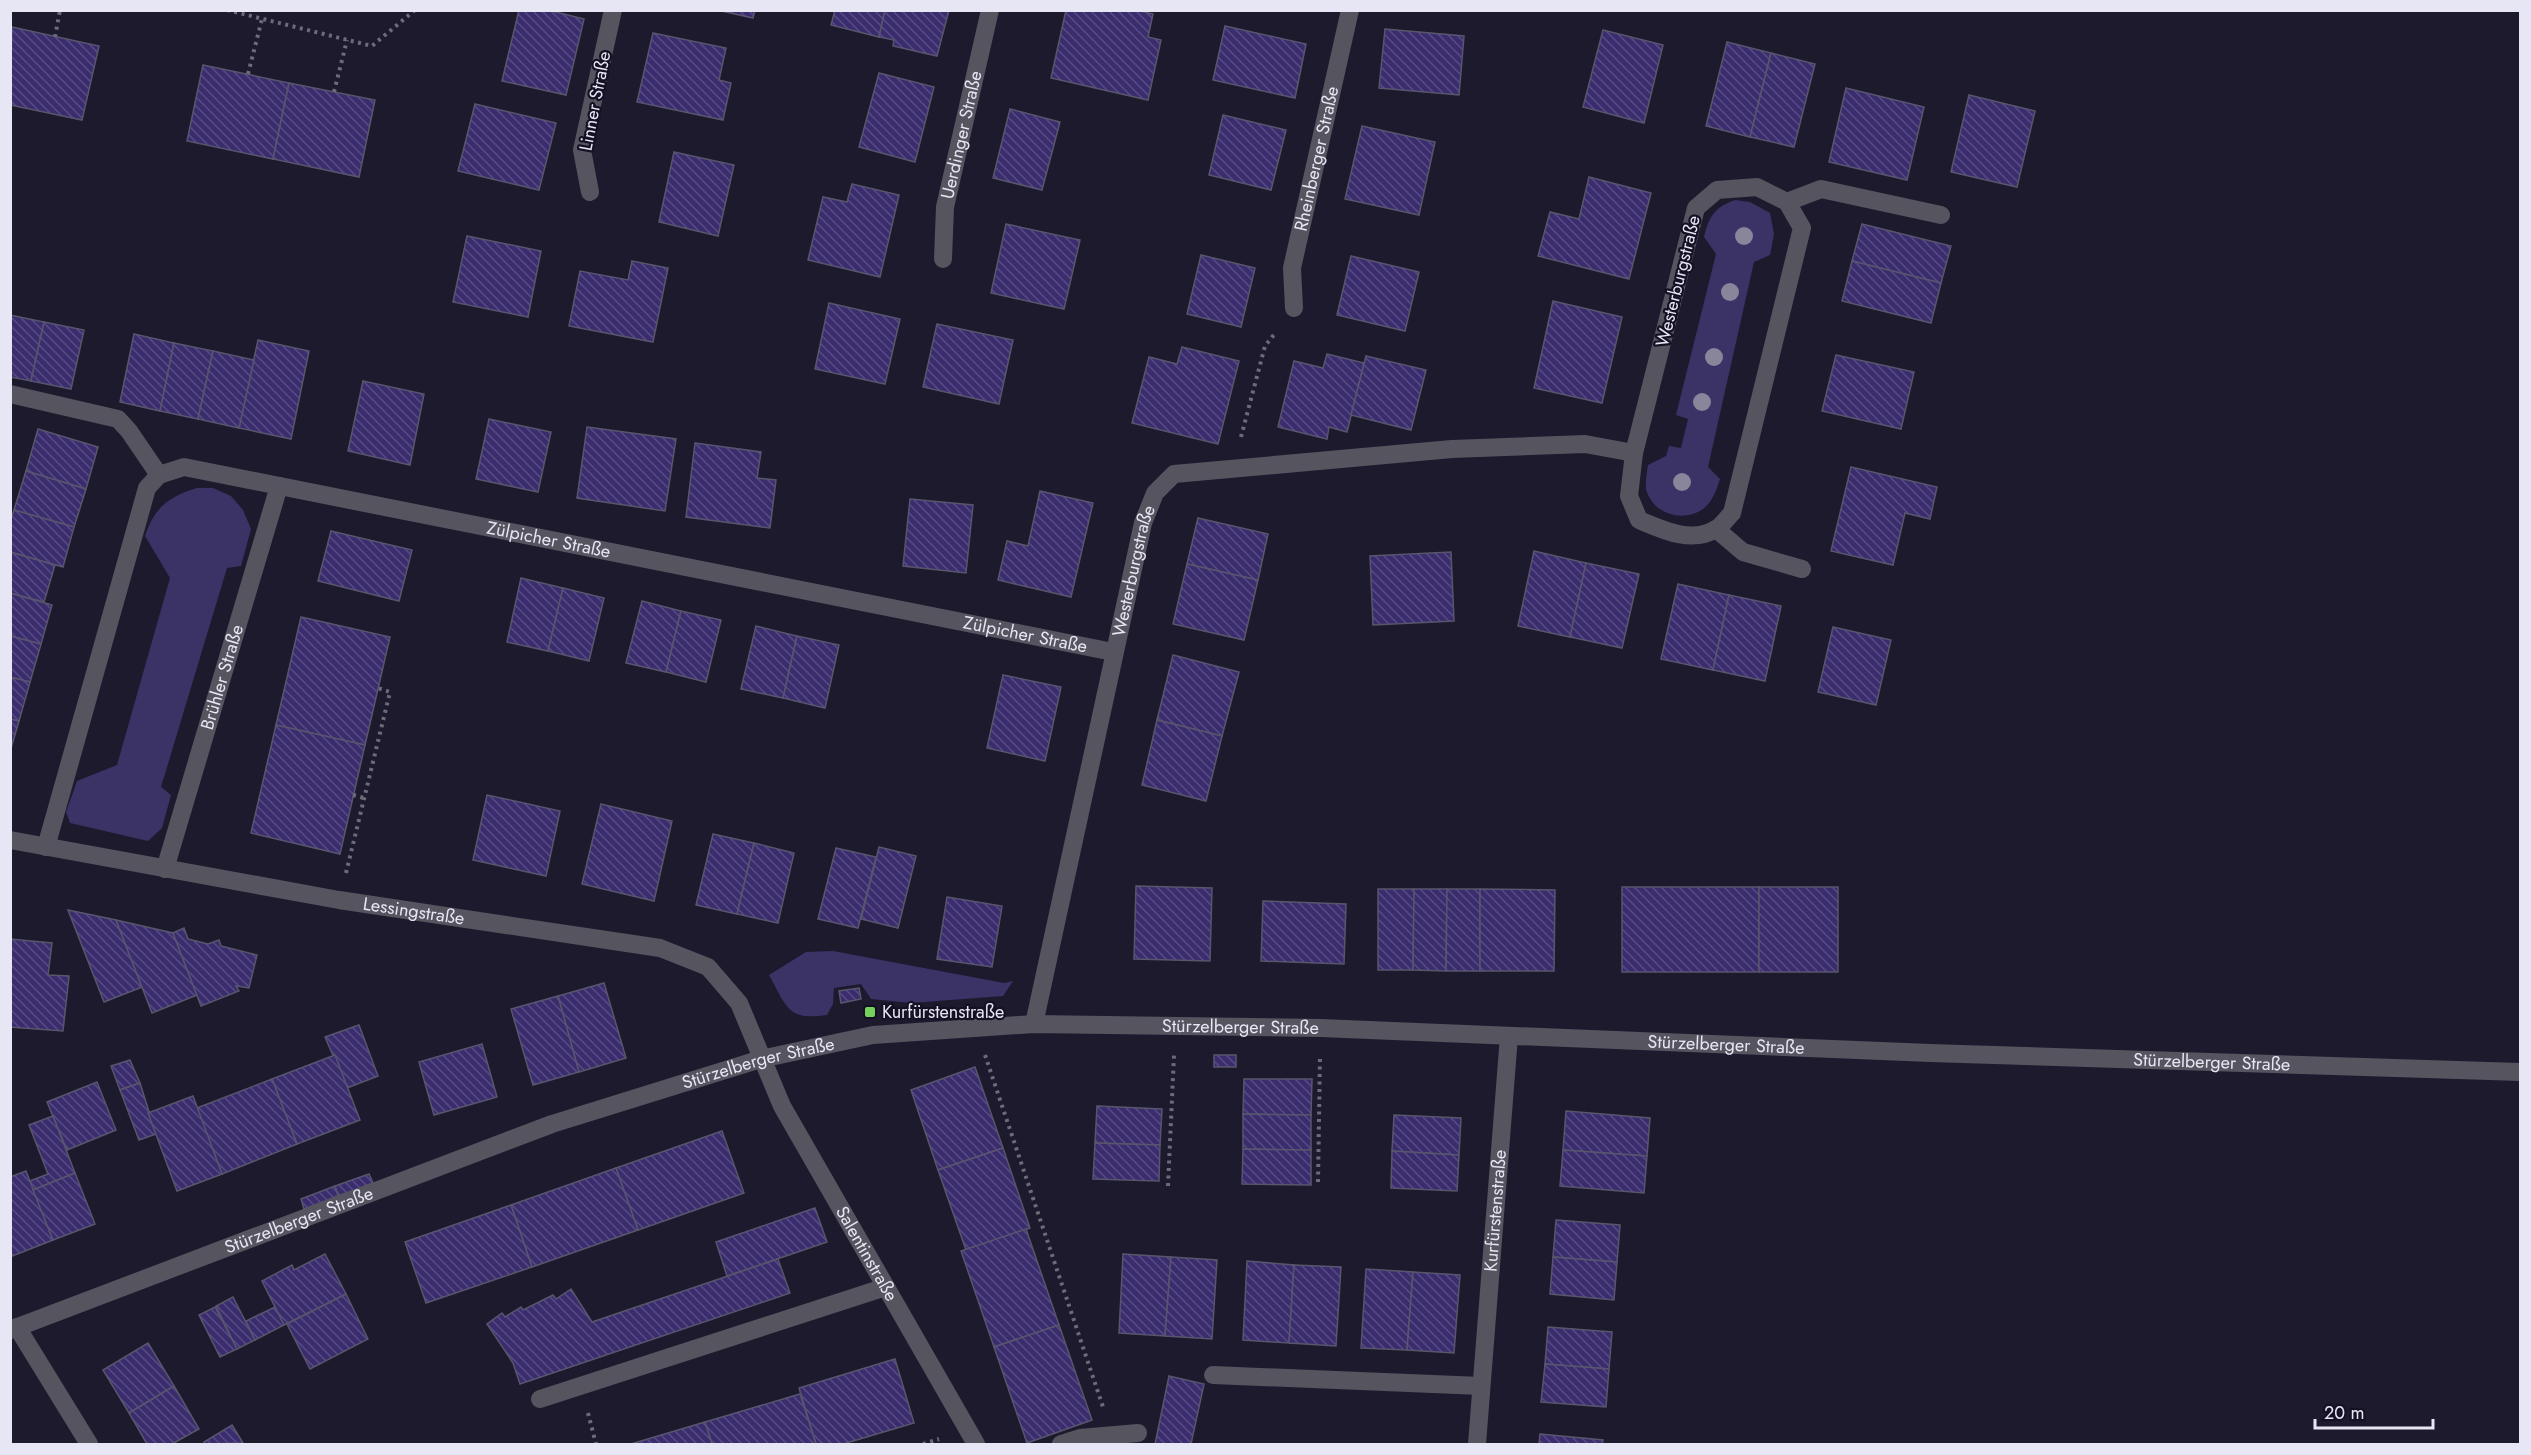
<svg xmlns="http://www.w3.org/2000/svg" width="2531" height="1455" viewBox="0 0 2531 1455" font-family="Jost,sans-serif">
<defs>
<pattern id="building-back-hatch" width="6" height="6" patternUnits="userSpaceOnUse" patternTransform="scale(1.5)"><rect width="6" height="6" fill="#3b2c6e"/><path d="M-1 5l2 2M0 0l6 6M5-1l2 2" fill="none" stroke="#574b83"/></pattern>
</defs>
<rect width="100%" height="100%" fill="#1d1a2e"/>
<g fill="#3b3266">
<path d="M1735,200L1750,202L1770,213L1774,234L1770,255L1754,262L1708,467L1720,479C1716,491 1712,504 1700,511C1680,522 1652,513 1646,489C1645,482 1647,472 1648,465L1666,456L1669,446L1681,448L1688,419L1676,415L1716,254L1704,237C1709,216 1715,207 1735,200Z"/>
<path d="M197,488H213L231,496L243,510L251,529L241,566L227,568L161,787L171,795L162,828L148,841L70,823L66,812L77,781L117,765L170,578L145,536C155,507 168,497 197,488Z"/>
<path d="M833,951L1004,983L1013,981L1003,996L911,1003L871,999L861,984L834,988L833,1004L827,1015C787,1021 787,1007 769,975L806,952Z"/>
</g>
<g fill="url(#building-back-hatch)" stroke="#58566d" stroke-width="1.5">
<polygon points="519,10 548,10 584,19 566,95 502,81"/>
<polygon points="717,10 755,10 753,18"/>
<polygon points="835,10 885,10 879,37 831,25"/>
<polygon points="885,10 949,10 937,56 893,46 894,40 879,37"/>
<polygon points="1066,10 1136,10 1153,14 1148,37 1161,40 1148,100 1051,78"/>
<polygon points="1225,26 1306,44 1295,98 1213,80"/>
<polygon points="12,27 99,46 82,120 10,105"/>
<polygon points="1385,29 1464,36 1459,95 1379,88"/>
<polygon points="1603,30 1663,45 1644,123 1583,107"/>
<polygon points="653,33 726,48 719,80 731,83 723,120 637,102"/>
<polygon points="1727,42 1771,53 1750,137 1706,126"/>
<polygon points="1771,53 1815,64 1794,147 1750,137"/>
<polygon points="203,65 289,83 273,159 187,141"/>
<polygon points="879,73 934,87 915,162 859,147"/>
<polygon points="289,83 375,100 359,177 273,159"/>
<polygon points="1846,88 1924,107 1907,180 1829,162"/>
<polygon points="1969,95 2035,111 2017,187 1951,172"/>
<polygon points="475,104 556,123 539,190 458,171"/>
<polygon points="1010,109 1060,122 1042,190 993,178"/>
<polygon points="1223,115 1286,130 1271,190 1209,175"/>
<polygon points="1362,126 1435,142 1419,215 1345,199"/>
<polygon points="674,152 734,165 718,236 659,222"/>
<polygon points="1589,177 1651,193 1629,279 1538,256 1550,212 1579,219"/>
<polygon points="852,184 899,195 880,277 808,260 823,197 847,202"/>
<polygon points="1006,224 1080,240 1064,309 991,293"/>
<polygon points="1862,224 1951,246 1941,283 1852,261"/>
<polygon points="467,236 541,251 528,317 453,302"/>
<polygon points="1201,255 1255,268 1241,327 1187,314"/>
<polygon points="1351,256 1419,272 1405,331 1337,315"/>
<polygon points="632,261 668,268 653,342 569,326 580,271 628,280"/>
<polygon points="1852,261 1941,283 1931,323 1842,301"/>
<polygon points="1553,301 1622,317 1602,403 1534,388"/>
<polygon points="829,303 900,319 885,384 815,369"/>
<polygon points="10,315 44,322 31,381 10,377"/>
<polygon points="44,322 84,330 71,389 31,381"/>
<polygon points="937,324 1013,340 999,404 923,387"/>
<polygon points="134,334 174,343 160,411 120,402"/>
<polygon points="258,340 309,351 291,439 239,428"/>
<polygon points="174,343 213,351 198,419 160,411"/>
<polygon points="1182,347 1239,361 1218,444 1132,423 1149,357 1177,364"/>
<polygon points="213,351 254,360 239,428 198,419"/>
<polygon points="1327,354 1364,363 1347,432 1329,427 1327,439 1278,427 1294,361 1323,368"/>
<polygon points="1836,355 1914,372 1901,429 1822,411"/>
<polygon points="1366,356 1426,370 1411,430 1351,415"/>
<polygon points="363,381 424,394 410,465 348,451"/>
<polygon points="489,419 551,432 538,492 476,479"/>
<polygon points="587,427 676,439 665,511 577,498"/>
<polygon points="38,429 98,447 86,489 26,471"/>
<polygon points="695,443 761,452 757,478 776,480 770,528 686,517"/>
<polygon points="1851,467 1937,487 1930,519 1905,513 1893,565 1831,551"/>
<polygon points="26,471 86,489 74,527 14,510"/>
<polygon points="1040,491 1093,503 1071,597 998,580 1007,541 1028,546"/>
<polygon points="910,499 973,505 966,573 903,566"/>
<polygon points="14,510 74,527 63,567 10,552 10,522"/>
<polygon points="1198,518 1268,534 1258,580 1187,564"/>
<polygon points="331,531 412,550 399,601 318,581"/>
<polygon points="1534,551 1586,563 1570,637 1518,626"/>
<polygon points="10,552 55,565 44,602 10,593"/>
<polygon points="1451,552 1454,621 1373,625 1370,556"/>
<polygon points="1586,563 1639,574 1622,648 1570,637"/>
<polygon points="1187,564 1258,580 1244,640 1173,624"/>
<polygon points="521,578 563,588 548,651 507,642"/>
<polygon points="1678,584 1729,595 1713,670 1661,659"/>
<polygon points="563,588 604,598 589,661 548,651"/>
<polygon points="10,593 52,605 41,644 10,636"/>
<polygon points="1729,595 1781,606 1765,681 1713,670"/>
<polygon points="642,601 681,611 666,672 626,663"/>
<polygon points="681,611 721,620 706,682 666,672"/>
<polygon points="301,617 390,637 365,745 276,725"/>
<polygon points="756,626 797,636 783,698 741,689"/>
<polygon points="1833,627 1891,640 1876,705 1818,692"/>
<polygon points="10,636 41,644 30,682 10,677"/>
<polygon points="797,636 839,645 825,708 783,698"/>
<polygon points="1173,655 1239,672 1222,736 1157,720"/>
<polygon points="1003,675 1061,687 1045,761 987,748"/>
<polygon points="10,677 30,682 19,721 10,719"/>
<polygon points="10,719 19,721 10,752"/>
<polygon points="1157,720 1222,736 1206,801 1142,785"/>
<polygon points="276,725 365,745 340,854 251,833"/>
<polygon points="487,795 560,811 546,876 473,860"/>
<polygon points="601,804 672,821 654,901 582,884"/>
<polygon points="713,834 754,843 737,914 696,905"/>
<polygon points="754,843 794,853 778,923 737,914"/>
<polygon points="879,847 916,856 898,928 861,919"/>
<polygon points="836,848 876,857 858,928 818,919"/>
<polygon points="1136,886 1212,888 1210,961 1134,959"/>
<rect x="1622" y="887" width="137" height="85"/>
<rect x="1759" y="887" width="79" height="85"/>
<polygon points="1378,889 1414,889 1413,970 1378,970"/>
<polygon points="1414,889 1447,889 1446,971 1413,970"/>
<polygon points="1447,889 1480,889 1480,971 1446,971"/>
<polygon points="1480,889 1555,890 1554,971 1480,971"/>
<polygon points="947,897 1002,906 992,967 937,959"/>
<polygon points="1263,901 1346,904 1344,964 1261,961"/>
<polygon points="68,910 116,920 142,987 104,1002"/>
<polygon points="116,920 173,933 197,995 152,1013"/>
<polygon points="184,928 188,939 208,944 219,940 221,946 257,955 249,988 236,986 239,991 201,1006 173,933"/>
<polygon points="10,939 52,943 48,975 69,976 63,1031 10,1027"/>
<polygon points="604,983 626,1058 579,1072 558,996"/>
<polygon points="859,988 861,999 841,1003 839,991"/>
<polygon points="558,996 579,1072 533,1085 511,1009"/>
<polygon points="359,1025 378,1076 347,1088 325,1037"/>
<polygon points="482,1044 497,1097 434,1115 419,1062"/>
<polygon points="335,1055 360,1120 297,1144 272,1079"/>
<rect x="1214" y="1055" width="22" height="12"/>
<polygon points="130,1060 140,1083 120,1090 111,1066"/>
<polygon points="975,1067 1003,1148 938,1170 911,1090"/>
<polygon points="272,1079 297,1144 222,1174 197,1108"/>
<polygon points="1244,1079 1312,1079 1311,1115 1243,1114"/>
<polygon points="97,1082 116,1130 67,1150 47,1102"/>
<polygon points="140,1083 156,1134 139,1140 120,1090"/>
<polygon points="193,1096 222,1174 177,1191 148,1113"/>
<polygon points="1097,1106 1162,1109 1160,1145 1095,1143"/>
<polygon points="1566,1111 1650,1118 1647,1156 1563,1150"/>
<polygon points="1243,1114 1311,1115 1311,1150 1243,1149"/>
<polygon points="1394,1115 1461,1118 1459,1155 1392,1151"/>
<polygon points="53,1116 75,1173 33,1190 30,1181 48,1174 29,1125"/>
<polygon points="722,1131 744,1193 638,1230 616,1168"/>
<polygon points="1095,1143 1160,1145 1159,1181 1093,1179"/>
<polygon points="1003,1148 1030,1228 966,1250 938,1170"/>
<polygon points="1243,1149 1311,1150 1311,1185 1242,1184"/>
<polygon points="1563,1150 1647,1156 1644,1193 1560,1186"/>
<polygon points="1392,1151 1459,1155 1457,1191 1391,1188"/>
<polygon points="616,1168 638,1230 532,1267 511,1205"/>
<polygon points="26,1171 53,1240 10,1257 10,1177"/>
<polygon points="75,1173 95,1224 53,1240 33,1190"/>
<polygon points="369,1174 373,1183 338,1196 335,1186"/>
<polygon points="335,1186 338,1196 304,1209 301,1199"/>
<polygon points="511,1205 532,1267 426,1303 405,1242"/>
<polygon points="815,1208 827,1242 727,1276 716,1242"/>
<polygon points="1556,1220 1620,1225 1617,1262 1553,1257"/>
<polygon points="1026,1229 1059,1325 994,1347 961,1251"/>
<polygon points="325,1254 346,1294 284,1325 262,1281 292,1265 294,1270"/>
<polygon points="1123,1254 1171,1257 1165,1336 1119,1333"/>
<polygon points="1171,1257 1217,1260 1212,1339 1165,1336"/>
<polygon points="1553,1257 1617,1262 1614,1300 1550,1294"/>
<polygon points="778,1259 790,1293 520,1384 513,1363 487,1324 502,1313 505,1317 521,1307 523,1310 553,1295 556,1299 571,1289 592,1322"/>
<polygon points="1247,1261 1294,1265 1289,1343 1243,1340"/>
<polygon points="1294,1265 1341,1267 1336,1346 1289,1343"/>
<polygon points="1366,1269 1413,1272 1407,1350 1361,1348"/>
<polygon points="1413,1272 1460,1275 1454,1353 1407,1350"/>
<polygon points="346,1294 368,1339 310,1369 287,1324"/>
<polygon points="233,1297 255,1340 237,1349 216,1306"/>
<polygon points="215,1307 237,1349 220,1357 199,1315"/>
<polygon points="275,1307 284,1325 255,1340 246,1321"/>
<polygon points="1059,1325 1092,1420 1027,1443 994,1347"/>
<polygon points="1548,1327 1612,1332 1609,1369 1545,1364"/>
<polygon points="148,1343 174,1386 129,1413 103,1370"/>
<polygon points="895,1359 914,1423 843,1444 816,1444 799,1388"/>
<polygon points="1545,1364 1609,1369 1606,1407 1541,1402"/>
<polygon points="1169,1376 1204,1384 1191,1444 1155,1444"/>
<polygon points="174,1386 199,1429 172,1444 147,1444 129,1413"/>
<polygon points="800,1394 816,1444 712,1444 705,1422"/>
<polygon points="705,1422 712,1444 631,1444"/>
<polygon points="232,1425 243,1443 205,1444 204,1442"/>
<polygon points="1540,1434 1603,1440 1602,1444 1539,1444"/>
</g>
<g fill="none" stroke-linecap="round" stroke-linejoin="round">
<g stroke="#6c6a7b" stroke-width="4" stroke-dasharray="3 4.5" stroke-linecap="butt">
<polyline points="227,10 372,46 415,10"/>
<polyline points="55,37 60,10"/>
<polyline points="248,74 262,19"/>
<polyline points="334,92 347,40"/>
<polyline points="1241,437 1265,346 1276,332"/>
<polyline points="353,795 364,798"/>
<polyline points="346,873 390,692 378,688"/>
<polyline points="985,1055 1103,1407"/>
<polyline points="1318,1182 1320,1056"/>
<polyline points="1168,1186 1174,1055"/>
<polyline points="588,1413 596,1444"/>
<polyline points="923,1444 939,1439"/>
</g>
<g stroke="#55545f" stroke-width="18">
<path d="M1757,187L1787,202L1802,228L1732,513C1727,518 1722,526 1716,529C1691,544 1663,530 1639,520L1629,496L1634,453L1696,208L1717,190Z"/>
<polyline points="590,192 582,150 613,10"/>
<polyline points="1787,202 1821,189 1941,215"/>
<path id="s1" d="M943,259L945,207L990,10"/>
<path id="s2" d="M1294,308L1292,268L1350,10"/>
<polyline points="10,394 118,419 129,431 159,475"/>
<path id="s3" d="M159,475L184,467L1113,652"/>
<polyline points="1716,529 1743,552 1802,569"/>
<path id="s4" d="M10,840L339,900L660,948L708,967L739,1003L782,1106L976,1444"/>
<polyline points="46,847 147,488 159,475"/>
<path id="s5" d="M165,869L279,486"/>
<path id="s6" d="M1034,1024L1143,523L1155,493L1174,474L1452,449L1585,444L1634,453"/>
<polyline points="17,1327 89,1444"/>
<path id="s7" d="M10,1330L552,1124L761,1059L873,1035L1034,1024L1321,1028L1930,1053L2520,1072"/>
<polyline points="1213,1375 1481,1386"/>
<polyline points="540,1399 886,1287"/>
<polyline points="1061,1444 1080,1438 1138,1433"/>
<path id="s8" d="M1477,1444L1509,1036"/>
</g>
</g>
<g fill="#89869b">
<circle cx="1744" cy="236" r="9"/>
<circle cx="1730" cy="292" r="9"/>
<circle cx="1714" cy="357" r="9"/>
<circle cx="1702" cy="402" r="9"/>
<circle cx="1682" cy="482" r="9"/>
</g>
<rect fill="#74d25c" stroke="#141124" stroke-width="2" x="864" y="1006" width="12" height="12" rx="3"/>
<g text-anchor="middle" stroke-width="4.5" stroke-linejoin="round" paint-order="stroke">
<g font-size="18" fill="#e7e6f4" stroke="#141124">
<text transform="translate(595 101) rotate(-79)" y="6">Linner Straße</text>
<text dy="6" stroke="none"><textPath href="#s1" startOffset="126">Uerdinger Straße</textPath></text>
<text dy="6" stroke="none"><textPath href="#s2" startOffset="152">Rheinberger Straße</textPath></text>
<text transform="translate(1678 281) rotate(-76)" y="6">Westerburgstraße</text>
<text dy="6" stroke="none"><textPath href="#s3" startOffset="398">Zülpicher Straße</textPath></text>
<text dy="6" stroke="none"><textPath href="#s6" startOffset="464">Westerburgstraße</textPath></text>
<text dy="6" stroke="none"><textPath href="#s3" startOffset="884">Zülpicher Straße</textPath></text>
<text dy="6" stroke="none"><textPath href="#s5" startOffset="200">Brühler Straße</textPath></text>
<text dy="6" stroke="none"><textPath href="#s4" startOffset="410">Lessingstraße</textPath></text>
<text dy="6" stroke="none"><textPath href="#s7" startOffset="1281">Stürzelberger Straße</textPath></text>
<text dy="6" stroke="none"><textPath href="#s7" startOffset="1767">Stürzelberger Straße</textPath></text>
<text dy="6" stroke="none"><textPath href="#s7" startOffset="2253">Stürzelberger Straße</textPath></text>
<text dy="6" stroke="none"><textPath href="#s7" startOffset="795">Stürzelberger Straße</textPath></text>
<text dy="6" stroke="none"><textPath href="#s8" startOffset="234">Kurfürstenstraße</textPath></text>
<text dy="6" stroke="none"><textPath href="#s7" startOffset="309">Stürzelberger Straße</textPath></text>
<text dy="6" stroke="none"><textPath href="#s4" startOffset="1040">Salentinstraße</textPath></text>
</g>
<g font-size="18" fill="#e7e6f4" stroke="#141124" text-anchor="start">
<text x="882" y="1018">Kurfürstenstraße</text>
</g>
</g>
<rect width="2531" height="1455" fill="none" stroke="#e7e6f4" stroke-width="24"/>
<path d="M2315 1419v9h118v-9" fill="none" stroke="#e7e6f4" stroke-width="3"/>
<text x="2324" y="1419" font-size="18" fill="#e7e6f4" stroke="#141124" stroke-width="4.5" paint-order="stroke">20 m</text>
</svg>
